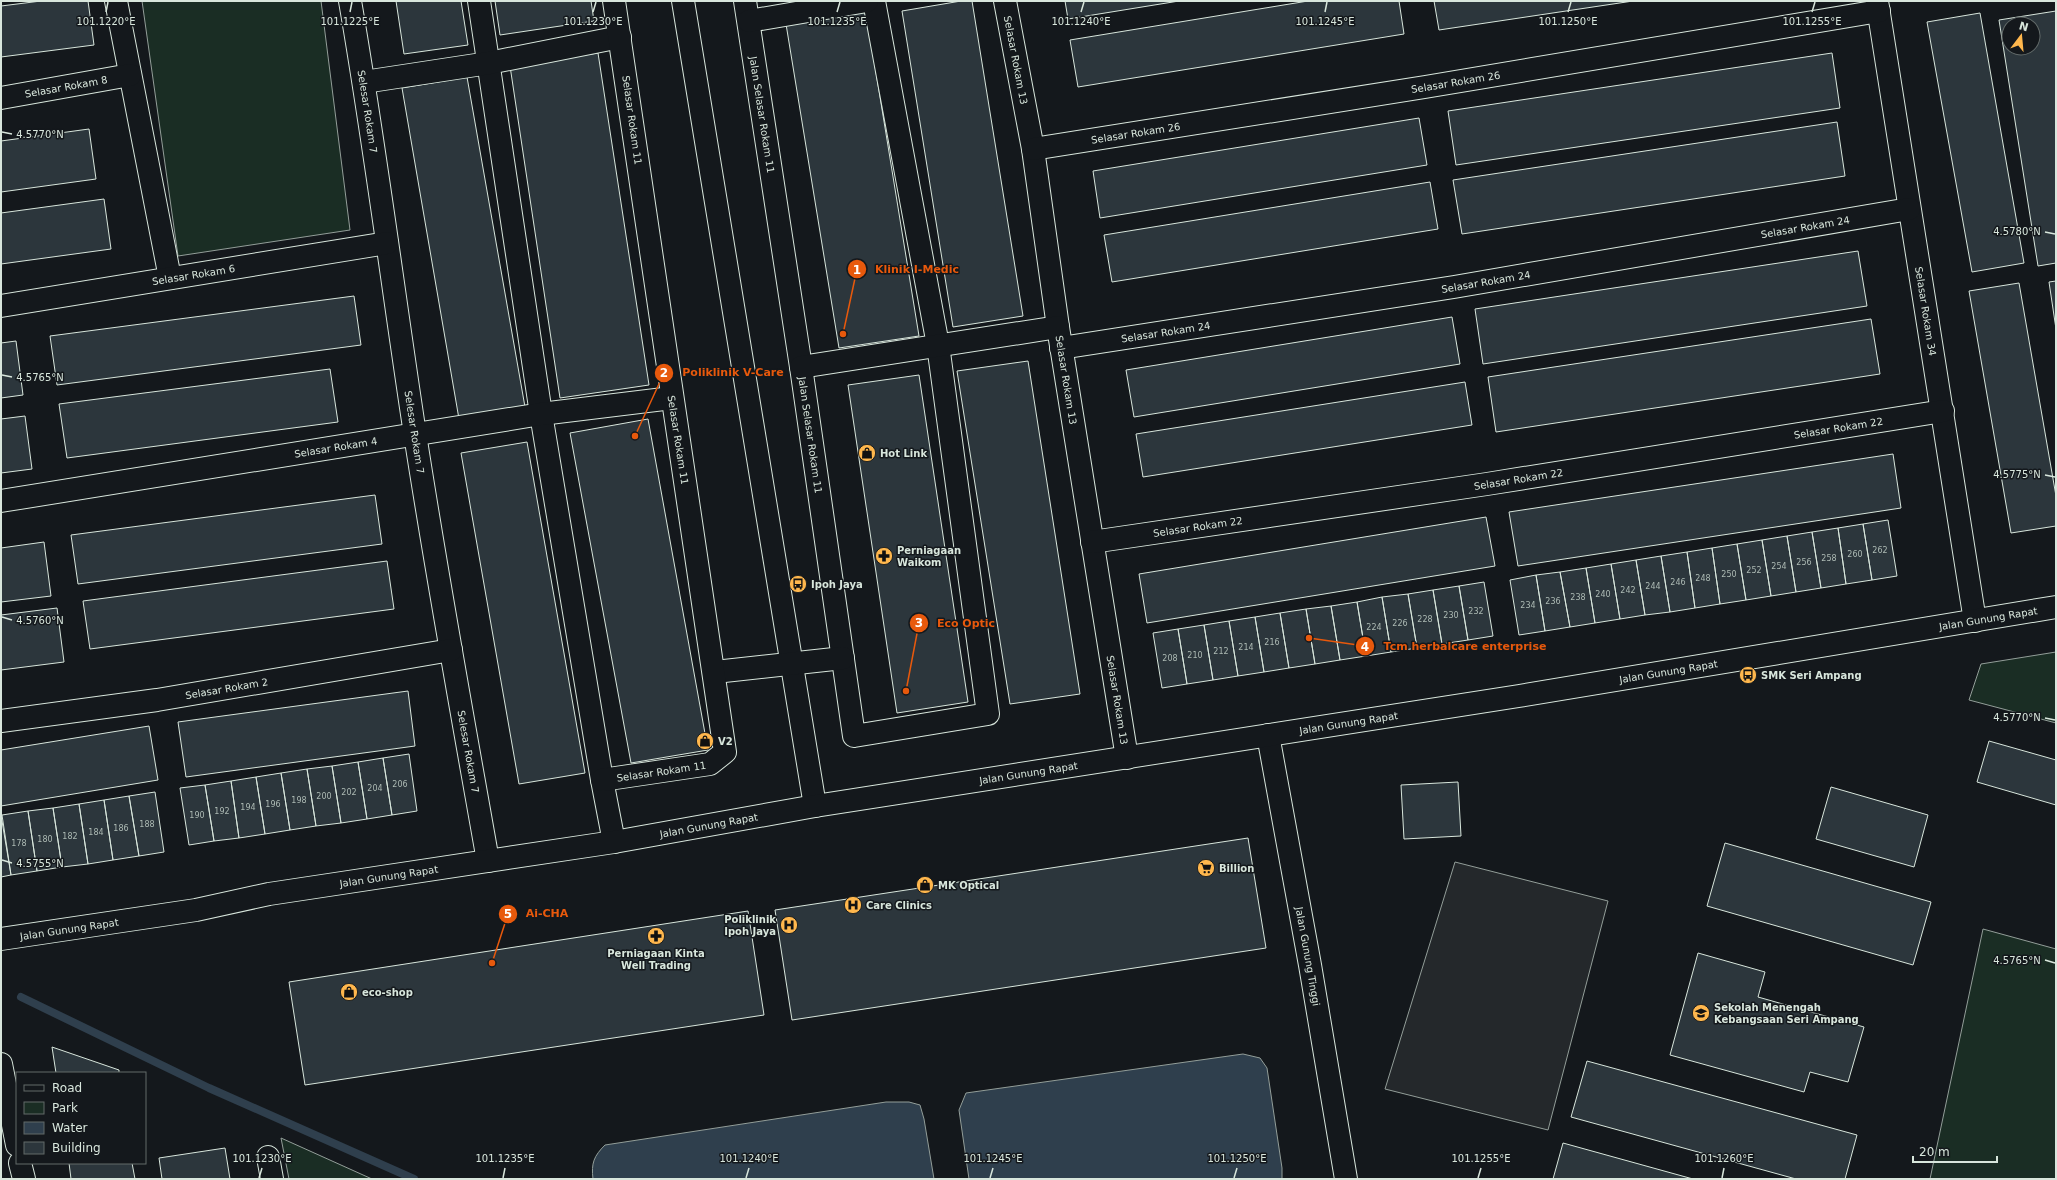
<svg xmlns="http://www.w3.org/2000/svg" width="2057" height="1180" viewBox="0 0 2057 1180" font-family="'DejaVu Sans',sans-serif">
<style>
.green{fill:#1a2d24;stroke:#939e99}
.parking{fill:#24282b;stroke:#939e99}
.water{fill:#2f3f4d;stroke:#939e99}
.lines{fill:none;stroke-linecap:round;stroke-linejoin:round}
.stream{stroke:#2f3f4d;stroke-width:8}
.building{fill:#2c363c;stroke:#d8e6dc;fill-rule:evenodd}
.street-casing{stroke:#d8e6dc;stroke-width:24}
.secondary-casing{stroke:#d8e6dc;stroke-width:24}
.street{stroke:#14181c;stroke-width:22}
.secondary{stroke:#14181c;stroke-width:22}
.ticks{fill:none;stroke:#d8e6dc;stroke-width:1.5}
.labels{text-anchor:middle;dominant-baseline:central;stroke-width:3;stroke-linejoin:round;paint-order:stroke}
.number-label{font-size:8px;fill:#adbab4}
.street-label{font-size:10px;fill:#d8e6dc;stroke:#14181c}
.poi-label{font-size:10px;font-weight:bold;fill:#d8e6dc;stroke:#14181c;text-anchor:start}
.ticks-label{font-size:10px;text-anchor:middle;fill:#d8e6dc;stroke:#14181c;stroke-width:3;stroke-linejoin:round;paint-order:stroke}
.leader{fill:none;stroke:#e8590c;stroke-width:1.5}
.callout-dot{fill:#e8590c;stroke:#14181c;stroke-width:1.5}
.mark-label{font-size:12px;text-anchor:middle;font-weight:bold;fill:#fff}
.callout-label{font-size:11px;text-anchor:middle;font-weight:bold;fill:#e8590c;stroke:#14181c;stroke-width:3;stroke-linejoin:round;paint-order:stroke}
</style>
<rect width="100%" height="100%" fill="#14181c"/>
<path class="green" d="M 142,1 L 321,1 L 350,230 L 178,256 Z
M 2056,652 L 2056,723 L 1969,700 L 1981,664 Z
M 1983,929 L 2056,949 L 2056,1179 L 1930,1179 Z
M 281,1138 L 372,1179 L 289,1179 Z"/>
<path class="parking" d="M 1455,862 L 1608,901 L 1548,1130 L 1385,1089 Z"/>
<path class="water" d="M 1243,1054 L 1260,1058 L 1267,1068 L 1282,1168 L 1282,1179 L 969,1179 L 959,1110 L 966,1093 Z
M 886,1102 L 909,1102 L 920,1105 L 924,1119 L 934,1179 L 593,1179 C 591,1163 594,1156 605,1145 Z"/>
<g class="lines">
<path class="stream" d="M 21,997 L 209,1088 L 414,1179"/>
</g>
<path class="building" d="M 41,1 L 88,1 L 94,45 L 1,57 L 1,6 Z
M 396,1 L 461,1 L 468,45 L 404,54 Z
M 495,1 L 591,1 L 594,21 L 500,35 Z
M 961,1 L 972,1 L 1023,316 L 953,327 L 902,11 Z
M 1065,1 L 1179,1 L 1068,19 Z
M 1308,1 L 1399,1 L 1404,34 L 1078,87 L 1070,40 Z
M 1434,1 L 1633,1 L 1439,30 Z
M 866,11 L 919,336 L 839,348 L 786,24 Z
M 2056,11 L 2056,263 L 2038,266 L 1999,20 ZM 2009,24 L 2033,24 L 2033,48 L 2009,48 Z
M 1980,13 L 2024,263 L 1972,272 L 1927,22 Z
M 598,53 L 649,385 L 560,398 L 510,66 Z
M 1832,53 L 1840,108 L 1456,165 L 1448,111 Z
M 467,77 L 525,407 L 459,419 L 402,88 Z
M 1419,118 L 1427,165 L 1100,218 L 1093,171 Z
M 1837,122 L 1845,176 L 1462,234 L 1453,180 Z
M 89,129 L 96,179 L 1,192 L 1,141 Z
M 1430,182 L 1438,229 L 1112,282 L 1104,235 Z
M 104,199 L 111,249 L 1,264 L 1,213 Z
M 1858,251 L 1867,306 L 1483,364 L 1475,309 Z
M 2056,281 L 2056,329 L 2049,282 Z
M 2019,283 L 2056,496 L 2056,526 L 2011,533 L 1969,291 Z
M 354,296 L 361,345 L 57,385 L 50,336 Z
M 1452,317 L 1460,364 L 1134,417 L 1126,370 Z
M 1871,319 L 1880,374 L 1496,432 L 1488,377 Z
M 16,341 L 23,395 L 1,398 L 1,343 Z
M 1028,361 L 1080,694 L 1010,704 L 957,371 Z
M 330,369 L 338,422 L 67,458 L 59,404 Z
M 919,375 L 968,702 L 897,713 L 848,385 Z
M 1465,382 L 1472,425 L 1143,477 L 1136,434 Z
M 25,416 L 32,469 L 1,473 L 1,419 Z
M 648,419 L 708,750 L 631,763 L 570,433 Z
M 527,442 L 585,773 L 519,784 L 461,453 Z
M 1893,454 L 1901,508 L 1518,566 L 1509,512 Z
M 375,495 L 382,544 L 78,584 L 71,535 Z
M 1486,517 L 1495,566 L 1147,623 L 1139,574 Z
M 1888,520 L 1897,576 L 1872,580 L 1863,524 Z
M 1863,524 L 1872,580 L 1846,584 L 1838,528 Z
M 1838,528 L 1846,584 L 1821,588 L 1812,532 Z
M 1812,532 L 1821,588 L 1796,592 L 1787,536 Z
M 1787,536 L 1796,592 L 1771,596 L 1762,540 Z
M 1762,540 L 1771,596 L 1746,600 L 1737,544 Z
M 44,542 L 51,596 L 1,602 L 1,548 Z
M 1737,544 L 1746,600 L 1720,604 L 1712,548 Z
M 1712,548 L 1720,604 L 1695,608 L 1687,552 Z
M 1687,552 L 1695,608 L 1670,612 L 1661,556 Z
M 1661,556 L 1670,612 L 1645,615 L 1636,560 Z
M 1636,560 L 1645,615 L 1620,619 L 1611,564 Z
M 387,561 L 394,609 L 90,649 L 83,601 Z
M 1611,564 L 1620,619 L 1595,623 L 1586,568 Z
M 1586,568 L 1595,623 L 1570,627 L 1560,572 Z
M 1560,572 L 1570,627 L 1545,631 L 1536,575 Z
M 1536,575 L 1545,631 L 1519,635 L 1510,580 Z
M 1484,582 L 1493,636 L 1468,640 L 1459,586 Z
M 1459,586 L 1468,640 L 1442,644 L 1433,590 Z
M 1433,590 L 1442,644 L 1417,648 L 1408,594 Z
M 1408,594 L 1417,648 L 1391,652 L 1382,597 Z
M 1382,597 L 1391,652 L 1366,656 L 1357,602 Z
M 1357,602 L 1366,656 L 1340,660 L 1331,606 Z
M 1331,606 L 1340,660 L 1315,664 L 1306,609 Z
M 57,608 L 64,662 L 1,670 L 1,615 Z
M 1306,609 L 1315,664 L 1289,668 L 1280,613 Z
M 1280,613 L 1289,668 L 1264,672 L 1255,617 Z
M 1255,617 L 1264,672 L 1238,676 L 1229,621 Z
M 1229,621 L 1238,676 L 1213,680 L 1204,625 Z
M 1204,625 L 1213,680 L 1187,684 L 1178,629 Z
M 1178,629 L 1187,684 L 1162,688 L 1153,633 Z
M 408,691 L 415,746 L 186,777 L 178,722 Z
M 149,726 L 158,780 L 1,806 L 1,750 Z
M 1989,741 L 2056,760 L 2056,805 L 1977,782 Z
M 409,754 L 417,811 L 392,815 L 383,758 Z
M 383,758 L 392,815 L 367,819 L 358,762 Z
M 358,762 L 367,819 L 341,823 L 332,766 Z
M 332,766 L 341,823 L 316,826 L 307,769 Z
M 307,769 L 316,826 L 290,830 L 281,773 Z
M 281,773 L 290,830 L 265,834 L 256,777 Z
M 256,777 L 265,834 L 239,838 L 231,781 Z
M 231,781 L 239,838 L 214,841 L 205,785 Z
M 1458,782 L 1461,836 L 1404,839 L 1401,785 Z
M 205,785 L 214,841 L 189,845 L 180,788 Z
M 1831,787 L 1928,815 L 1914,867 L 1816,839 Z
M 155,792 L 164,852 L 139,856 L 129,796 Z
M 129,796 L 139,856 L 113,860 L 104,800 Z
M 104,800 L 113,860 L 88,864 L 79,804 Z
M 79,804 L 88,864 L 62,867 L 53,808 Z
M 53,808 L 62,867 L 37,871 L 28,811 Z
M 28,811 L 37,871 L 11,875 L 2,815 Z
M 1,815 L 11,875 L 1,877 Z
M 1248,838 L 1266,948 L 792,1020 L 775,910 Z
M 1725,843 L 1931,902 L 1913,965 L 1707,906 Z
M 748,911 L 764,1015 L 305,1085 L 289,982 Z
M 1698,953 L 1765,972 L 1758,997 L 1864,1027 L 1848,1082 L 1810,1072 L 1804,1092 L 1670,1055 Z
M 52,1047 L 119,1070 L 119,1073 L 56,1073 Z
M 1587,1061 L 1857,1135 L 1845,1179 L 1796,1179 L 1571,1117 Z
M 1563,1143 L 1693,1179 L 1553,1179 Z
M 225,1148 L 230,1179 L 162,1179 L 159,1158 Z
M 69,1163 L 132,1163 L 135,1179 L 71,1179 Z"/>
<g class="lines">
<defs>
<g id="street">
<path d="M 116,1 L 170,278"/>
<path id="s1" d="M 350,1 C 375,145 393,290 415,434 C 437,577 463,719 488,861"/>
<path d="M 479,1 L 541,414 L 602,780 L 614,842"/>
<path d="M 683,1 L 815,806"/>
<path id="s2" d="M 745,1 L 801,367 L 854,736 L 988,714 L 938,345 L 874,1"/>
<path id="s3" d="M 1005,1 L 1033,149 L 1058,327 L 1127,758"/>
<path id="s4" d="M 1877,1 L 1975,621"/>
<path d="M 749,21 L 867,1"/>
<path d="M 364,82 L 489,63 L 620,37"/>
<path id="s5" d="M 1,98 L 130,75"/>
<path id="s6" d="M 1033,149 L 1425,87 L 1879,11"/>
<path id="s7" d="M 1,306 L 387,243"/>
<path id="s8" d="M 1061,348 L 1454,287 L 1909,209"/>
<path d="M 801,367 L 1058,327"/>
<path id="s9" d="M 1,501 L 541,414 L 672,398"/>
<path id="s10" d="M 1092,542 L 1487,484 L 1943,411"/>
<path d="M 715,672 L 843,658"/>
<path id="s11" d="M 1,721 L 157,700 L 451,650"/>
<path id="s12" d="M 1268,735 L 1310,965 L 1346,1179"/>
<path id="s13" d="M 602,780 L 710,764 L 725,752 L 614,1"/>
<path d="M 1,1064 L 17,1145"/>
<path d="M 268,1157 L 272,1179"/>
<path d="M 20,1163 L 24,1179"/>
</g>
<g id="secondary">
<path id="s14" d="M 1,939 L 196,910 L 269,894 L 614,842 L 815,806 L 1519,696 L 2056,607"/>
</g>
</defs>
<use href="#street" class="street-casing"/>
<use href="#secondary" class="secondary-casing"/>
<use href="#street" class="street"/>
<use href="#secondary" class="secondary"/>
</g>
<path class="ticks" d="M 106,12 L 108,2M 350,12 L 352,2M 593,12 L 596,2M 837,12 L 840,2M 1081,12 L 1084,2M 1325,12 L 1327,2M 1568,12 L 1571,2M 1812,12 L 1815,2M 2,132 L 12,134M 2045,232 L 2055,234M 2,375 L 12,377M 2045,475 L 2055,477M 2,617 L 12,620M 2045,718 L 2055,720M 2,860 L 12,863M 2045,960 L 2055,963M 259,1178 L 262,1168M 503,1178 L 505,1168M 746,1178 L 749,1168M 990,1178 L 993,1168M 1234,1178 L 1237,1168M 1478,1178 L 1481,1168M 1722,1178 L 1724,1168"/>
<defs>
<symbol id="shop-disc" viewBox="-11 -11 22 22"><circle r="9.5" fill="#ffb74d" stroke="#14181c"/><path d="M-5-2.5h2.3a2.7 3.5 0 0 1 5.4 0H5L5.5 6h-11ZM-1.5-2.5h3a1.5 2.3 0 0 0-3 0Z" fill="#111"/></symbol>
<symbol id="pharmacy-disc" viewBox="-11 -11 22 22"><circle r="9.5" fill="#ffb74d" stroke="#14181c"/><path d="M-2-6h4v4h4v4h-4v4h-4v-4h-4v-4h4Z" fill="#111"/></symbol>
<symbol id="bus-disc" viewBox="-11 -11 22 22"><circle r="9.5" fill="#ffb74d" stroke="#14181c"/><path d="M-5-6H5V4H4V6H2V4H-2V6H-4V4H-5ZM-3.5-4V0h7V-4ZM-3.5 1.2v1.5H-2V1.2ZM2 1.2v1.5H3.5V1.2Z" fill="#111"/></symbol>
<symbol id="supermarket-disc" viewBox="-11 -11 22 22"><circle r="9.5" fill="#ffb74d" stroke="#14181c"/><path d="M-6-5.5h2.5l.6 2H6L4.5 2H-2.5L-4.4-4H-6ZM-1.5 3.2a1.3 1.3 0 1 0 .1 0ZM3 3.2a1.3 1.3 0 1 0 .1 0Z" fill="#111"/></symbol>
<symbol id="hospital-disc" viewBox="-11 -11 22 22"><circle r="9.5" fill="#ffb74d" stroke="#14181c"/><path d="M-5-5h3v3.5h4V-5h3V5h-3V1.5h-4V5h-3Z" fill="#111"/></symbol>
<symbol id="school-disc" viewBox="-11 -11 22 22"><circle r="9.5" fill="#ffb74d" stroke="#14181c"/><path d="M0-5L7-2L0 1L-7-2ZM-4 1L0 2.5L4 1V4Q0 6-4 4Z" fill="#111"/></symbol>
</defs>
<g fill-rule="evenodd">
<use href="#shop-disc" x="857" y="443" width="20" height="20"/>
<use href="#pharmacy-disc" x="874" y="546" width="20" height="20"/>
<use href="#bus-disc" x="788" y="574" width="20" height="20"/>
<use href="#bus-disc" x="1738" y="665" width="20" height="20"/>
<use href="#shop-disc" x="695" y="731" width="20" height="20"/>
<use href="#supermarket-disc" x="1196" y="858" width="20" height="20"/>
<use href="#shop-disc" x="915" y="875" width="20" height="20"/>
<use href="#hospital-disc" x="843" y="895" width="20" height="20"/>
<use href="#hospital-disc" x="779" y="915" width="20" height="20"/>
<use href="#pharmacy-disc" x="646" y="926" width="20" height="20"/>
<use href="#shop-disc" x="339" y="982" width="20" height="20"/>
<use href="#school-disc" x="1691" y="1003" width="20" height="20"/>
</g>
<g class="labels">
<g class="number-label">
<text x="1880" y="550">262</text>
<text x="1855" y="554">260</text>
<text x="1829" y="558">258</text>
<text x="1804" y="562">256</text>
<text x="1779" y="566">254</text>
<text x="1754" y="570">252</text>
<text x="1729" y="574">250</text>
<text x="1703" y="578">248</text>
<text x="1678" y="582">246</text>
<text x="1653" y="586">244</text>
<text x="1628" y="590">242</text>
<text x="1603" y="594">240</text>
<text x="1578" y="597">238</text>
<text x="1553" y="601">236</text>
<text x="1528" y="605">234</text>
<text x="1476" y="611">232</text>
<text x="1451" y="615">230</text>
<text x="1425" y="619">228</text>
<text x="1400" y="623">226</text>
<text x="1374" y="627">224</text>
<text x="1272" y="642">216</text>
<text x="1246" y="647">214</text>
<text x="1221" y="651">212</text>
<text x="1195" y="655">210</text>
<text x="1170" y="658">208</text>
<text x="400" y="784">206</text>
<text x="375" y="788">204</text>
<text x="349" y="792">202</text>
<text x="324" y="796">200</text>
<text x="299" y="800">198</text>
<text x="273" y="804">196</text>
<text x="248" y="807">194</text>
<text x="222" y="811">192</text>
<text x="197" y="815">190</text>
<text x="147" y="824">188</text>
<text x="121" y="828">186</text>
<text x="96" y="832">184</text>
<text x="70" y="836">182</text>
<text x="45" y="839">180</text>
<text x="19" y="843">178</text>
</g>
<g class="street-label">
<text stroke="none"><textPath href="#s3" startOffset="60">Selasar Rokam 13</textPath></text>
<text stroke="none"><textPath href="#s6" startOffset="428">Selasar Rokam 26</textPath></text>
<text stroke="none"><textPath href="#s5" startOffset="66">Selasar Rokam 8</textPath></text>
<text stroke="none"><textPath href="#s1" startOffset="112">Selesar Rokam 7</textPath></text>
<text stroke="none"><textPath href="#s2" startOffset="115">Jalan Selasar Rokam 11</textPath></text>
<text transform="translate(632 120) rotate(82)">Selasar Rokam 11</text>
<text stroke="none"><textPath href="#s6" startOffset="104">Selasar Rokam 26</textPath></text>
<text stroke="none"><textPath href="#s8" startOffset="754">Selasar Rokam 24</textPath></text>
<text stroke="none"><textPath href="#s7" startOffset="195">Selasar Rokam 6</textPath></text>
<text stroke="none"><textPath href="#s8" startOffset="430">Selasar Rokam 24</textPath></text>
<text stroke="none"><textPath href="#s4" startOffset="314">Selasar Rokam 34</textPath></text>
<text stroke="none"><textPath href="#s8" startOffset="106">Selasar Rokam 24</textPath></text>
<text stroke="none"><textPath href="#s3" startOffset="384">Selasar Rokam 13</textPath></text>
<text stroke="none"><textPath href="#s10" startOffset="755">Selasar Rokam 22</textPath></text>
<text stroke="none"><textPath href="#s1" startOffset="436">Selesar Rokam 7</textPath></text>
<text stroke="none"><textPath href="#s2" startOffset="439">Jalan Selasar Rokam 11</textPath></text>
<text transform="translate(678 440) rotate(81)">Selasar Rokam 11</text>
<text stroke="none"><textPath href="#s9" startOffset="339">Selasar Rokam 4</textPath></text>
<text stroke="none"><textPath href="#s10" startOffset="431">Selasar Rokam 22</textPath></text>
<text stroke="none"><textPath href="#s10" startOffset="107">Selasar Rokam 22</textPath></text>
<text stroke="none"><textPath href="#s14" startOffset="2013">Jalan Gunung Rapat</textPath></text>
<text stroke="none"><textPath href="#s14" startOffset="1689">Jalan Gunung Rapat</textPath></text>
<text stroke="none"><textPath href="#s11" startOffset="228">Selasar Rokam 2</textPath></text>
<text stroke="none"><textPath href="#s3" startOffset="708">Selasar Rokam 13</textPath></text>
<text stroke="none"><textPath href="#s14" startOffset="1365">Jalan Gunung Rapat</textPath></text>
<text stroke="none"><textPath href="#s1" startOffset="760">Selesar Rokam 7</textPath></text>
<text stroke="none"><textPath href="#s13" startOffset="60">Selasar Rokam 11</textPath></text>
<text stroke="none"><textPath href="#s14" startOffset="1041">Jalan Gunung Rapat</textPath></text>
<text stroke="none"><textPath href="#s14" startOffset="717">Jalan Gunung Rapat</textPath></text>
<text stroke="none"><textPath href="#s14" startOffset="393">Jalan Gunung Rapat</textPath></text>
<text stroke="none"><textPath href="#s14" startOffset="69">Jalan Gunung Rapat</textPath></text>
<text stroke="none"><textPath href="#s12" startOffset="225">Jalan Gunung Tinggi</textPath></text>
</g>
<g class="poi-label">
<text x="880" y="453">Hot Link</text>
<text x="897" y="550">Perniagaan<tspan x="897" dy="12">Waikom</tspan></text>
<text x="811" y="584">Ipoh Jaya</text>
<text x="1761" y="675">SMK Seri Ampang</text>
<text x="718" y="741">V2</text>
<text x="1219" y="868">Billion</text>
<text x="938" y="885">MK Optical</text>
<text x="866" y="905">Care Clinics</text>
<text x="776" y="919" text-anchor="end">Poliklinik<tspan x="776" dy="12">Ipoh Jaya</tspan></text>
<text x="656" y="953" text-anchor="middle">Perniagaan Kinta<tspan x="656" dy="12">Well Trading</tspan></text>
<text x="362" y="992">eco-shop</text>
<text x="1714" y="1007">Sekolah Menengah<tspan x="1714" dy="12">Kebangsaan Seri Ampang</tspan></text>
</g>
</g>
<g class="ticks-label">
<text x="106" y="25">101.1220°E</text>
<text x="350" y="25">101.1225°E</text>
<text x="593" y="25">101.1230°E</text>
<text x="837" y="25">101.1235°E</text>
<text x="1081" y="25">101.1240°E</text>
<text x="1325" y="25">101.1245°E</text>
<text x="1568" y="25">101.1250°E</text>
<text x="1812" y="25">101.1255°E</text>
<text x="40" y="138">4.5770°N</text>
<text x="2017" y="235">4.5780°N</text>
<text x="40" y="381">4.5765°N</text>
<text x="2017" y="478">4.5775°N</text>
<text x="40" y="624">4.5760°N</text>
<text x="2017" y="721">4.5770°N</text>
<text x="40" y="867">4.5755°N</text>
<text x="2017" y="964">4.5765°N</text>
<text x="262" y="1162">101.1230°E</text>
<text x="505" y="1162">101.1235°E</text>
<text x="749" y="1162">101.1240°E</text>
<text x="993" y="1162">101.1245°E</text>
<text x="1237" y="1162">101.1250°E</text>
<text x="1481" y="1162">101.1255°E</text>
<text x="1724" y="1162">101.1260°E</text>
</g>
<path class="leader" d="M843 334L857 269M635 436L664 373M906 691L919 623M1309 638L1365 646M492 963L508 914"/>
<g class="callout-dot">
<circle cx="843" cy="334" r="4"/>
<circle cx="635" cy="436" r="4"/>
<circle cx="906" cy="691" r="4"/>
<circle cx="1309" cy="638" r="4"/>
<circle cx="492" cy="963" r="4"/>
<circle cx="857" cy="269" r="10"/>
<circle cx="664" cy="373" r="10"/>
<circle cx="919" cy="623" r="10"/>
<circle cx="1365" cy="646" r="10"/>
<circle cx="508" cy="914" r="10"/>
</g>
<g class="mark-label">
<text x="857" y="274">1</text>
<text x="664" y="377">2</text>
<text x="919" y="627">3</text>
<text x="1365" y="651">4</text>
<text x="508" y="918">5</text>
</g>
<g class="callout-label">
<text x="917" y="273">Klinik I-Medic</text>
<text x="733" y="376">Poliklinik V-Care</text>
<text x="966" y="627">Eco Optic</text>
<text x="1465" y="650">Tcm herbalcare enterprise</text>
<text x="547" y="917">Ai-CHA</text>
</g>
<rect width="2057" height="1180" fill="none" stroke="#d8e6dc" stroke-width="4"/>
<rect x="16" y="1072" width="130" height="92" fill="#14181c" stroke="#626a69"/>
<rect x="24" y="1085" width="20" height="6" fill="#14181c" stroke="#626a69"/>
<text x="52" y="1092" font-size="12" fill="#d8e6dc">Road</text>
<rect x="24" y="1102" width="20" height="12" fill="#1a2d24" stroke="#626a69"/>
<text x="52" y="1112" font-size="12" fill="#d8e6dc">Park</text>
<rect x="24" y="1122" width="20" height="12" fill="#2f3f4d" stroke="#626a69"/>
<text x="52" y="1132" font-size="12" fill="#d8e6dc">Water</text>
<rect x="24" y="1142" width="20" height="12" fill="#2c363c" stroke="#626a69"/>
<text x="52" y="1152" font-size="12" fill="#d8e6dc">Building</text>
<g transform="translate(2021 36) rotate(16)"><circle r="19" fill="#14181c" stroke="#626a69"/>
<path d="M0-3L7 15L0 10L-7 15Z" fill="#ffb74d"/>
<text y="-6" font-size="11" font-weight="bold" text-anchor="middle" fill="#d8e6dc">N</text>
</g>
<path d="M1913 1156v6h84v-6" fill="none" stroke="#d8e6dc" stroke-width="2"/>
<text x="1919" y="1156" font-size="12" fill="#d8e6dc" stroke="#14181c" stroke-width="3" paint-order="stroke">20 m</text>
</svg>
